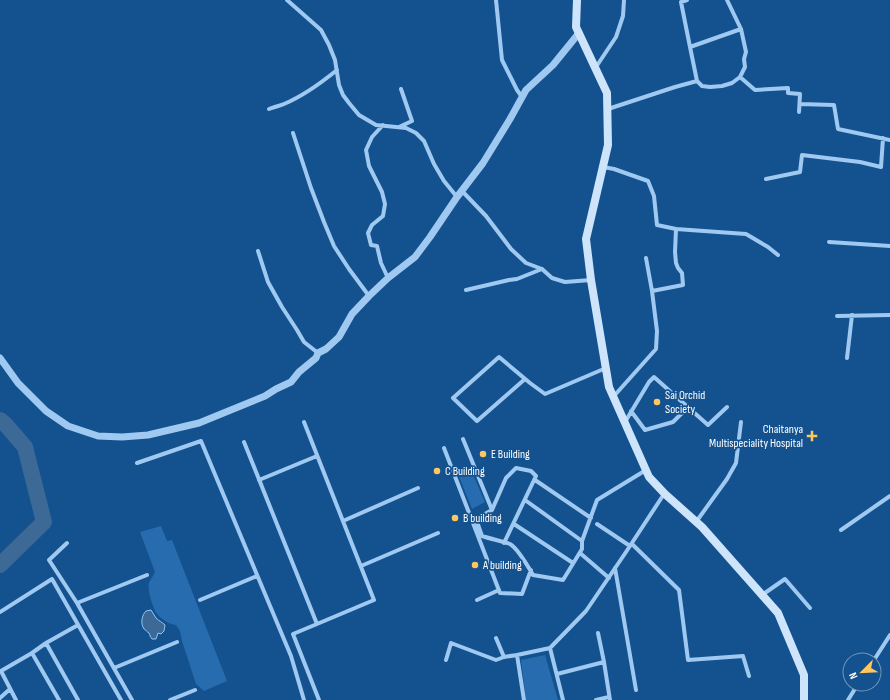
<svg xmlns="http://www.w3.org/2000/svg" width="890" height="700" viewBox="0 0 890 700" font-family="'Sofia Sans Condensed',sans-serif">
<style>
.green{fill:#266cae}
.water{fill:#3c6996;stroke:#91c5f4}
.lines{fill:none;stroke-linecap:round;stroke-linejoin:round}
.river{stroke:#3c6996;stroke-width:16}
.minor{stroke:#a0c9f1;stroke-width:4}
.tertiary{stroke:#a0c9f1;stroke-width:7}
.secondary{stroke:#cee4fb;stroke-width:8}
.poi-dot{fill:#ffc75f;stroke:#14528f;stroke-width:1.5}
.labels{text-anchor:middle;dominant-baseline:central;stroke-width:3.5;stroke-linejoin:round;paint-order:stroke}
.poi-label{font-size:12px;fill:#fff;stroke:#14528f;text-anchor:start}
</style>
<rect width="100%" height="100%" fill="#14528f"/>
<path class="green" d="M 471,470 L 485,502 L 472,509 L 458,474 Z
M 161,526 L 167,541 L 172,540 L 227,681 L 204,691 L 196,684 L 182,641 L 180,631 L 176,625 C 169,624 162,620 157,614 C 153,609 147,589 149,583 C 150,580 154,575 155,572 L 140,532 Z
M 545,655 L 558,700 L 526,700 L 521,660 Z"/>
<path class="water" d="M 151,610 C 153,613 154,615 156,618 C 159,621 162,622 165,625 L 164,631 L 161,634 L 158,633 L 156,639 L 152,639 C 150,637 150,635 149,633 C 148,633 145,629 144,629 C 140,623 142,615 146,611 Z"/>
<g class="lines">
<path class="river" d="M 0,420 L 6,425 L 25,447 L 44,522 L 0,565"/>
<path class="minor" d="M 287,0 L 321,30 L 329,45 L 335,60 L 339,85 L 343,95 L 349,103 L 359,115 L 376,125 L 406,128 L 416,133 L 424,141 L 434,164 L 444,181 L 457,197
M 496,0 L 502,60 L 517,90 L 522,97
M 687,0 L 681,2 L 690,47
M 596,67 L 616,37 L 623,16 L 624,0
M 740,77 L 755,90 L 788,88 L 788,93 L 800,94 L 799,112
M 697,81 L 702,86 L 710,87 L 722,86 L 732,83 L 740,77 L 745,67 L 744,59 L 746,52 L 741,29
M 800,104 L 834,105 L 838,129 L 890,140
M 269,109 C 274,107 279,106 284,104 C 303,96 321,83 337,70
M 608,109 L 675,87 L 697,81 L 690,47 L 741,29 L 727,0
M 383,125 L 372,137 L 366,150 L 369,166 L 382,192 L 385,204 L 383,216 L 372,225 L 368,233 L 371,245 L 377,246 L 381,263 L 388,278
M 399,127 L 412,121 L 401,89
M 293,133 L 311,188 L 324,222 L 334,246 L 349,269 L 369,296
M 603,167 L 614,169 L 648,181 L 654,196 L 657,225 L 676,229
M 766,179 L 800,172 L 802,155 L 860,162 L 881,167 L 883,138
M 462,191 L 486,216 L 511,249 L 526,263 L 542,269 L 552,278 L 565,282 L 591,280
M 829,242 L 890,246
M 258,251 L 268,282 L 282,307 L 297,330 L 304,342 L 318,353
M 466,290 L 509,280 L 517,279 L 542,269
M 652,291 L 683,285 L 682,273 L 678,268 L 676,263 L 675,252 L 676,229 L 746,234 L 768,247 L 778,255
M 837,316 L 890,315
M 847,358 L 852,315
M 525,379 L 477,421 L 453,398 L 499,357 L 530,383 L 545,394 L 606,368
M 614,396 L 656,349 L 657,331 L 652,291 L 646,258
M 631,411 L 645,430 L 673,422 L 688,407
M 304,422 L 374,600 L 317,624
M 625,422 L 649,382 L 654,377 L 708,425 L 727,407
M 463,439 L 492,510
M 244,442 L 317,624 L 293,634 L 319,700
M 444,448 L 500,593 L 522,594 L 531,570
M 137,463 L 201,441 L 291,656 L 304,700
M 259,480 L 317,456
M 535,480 L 591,518
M 525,500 L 582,541
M 343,521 L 418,488
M 696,522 L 727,479 L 736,463 L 741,422
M 514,524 L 573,563
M 597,524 L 630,546
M 841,530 L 890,496
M 67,543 L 49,560 L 77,603 L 132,700
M 504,543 L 536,476 L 531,471 L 516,468 L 506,478 L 492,510 L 476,519 L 482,536 C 491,539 502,541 510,544 C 517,548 529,568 533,575 L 563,580 L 582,549 L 582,541 L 597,500 L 646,470
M 632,544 L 679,590 L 688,660 L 743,656 L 749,676
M 580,553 L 609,578
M 361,566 L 438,533
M 615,568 L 636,690
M 762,595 L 785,579 L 810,608
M 200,600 L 257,576
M 477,600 L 499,590
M 77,603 L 147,575
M 0,612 L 52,579 L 121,700
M 496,638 L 504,657
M 46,643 L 78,625
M 550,648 L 563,700
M 32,653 L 46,643 L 78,700
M 446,660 L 451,643 L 496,660 L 504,657 L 517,655
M 874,660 L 890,635
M 604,662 L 610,700
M 114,668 L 177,642
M 557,674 L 604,662 L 598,633
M 0,698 L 10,689
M 16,700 L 1,671 L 32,653 L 59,700
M 170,700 L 195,690
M 524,700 L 517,655 L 550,648 L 586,611 L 626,552 L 664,494
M 596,700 L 609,697
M 848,700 L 858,684"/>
<path class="tertiary" d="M 0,358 L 18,383 L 46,411 L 68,426 L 98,436 L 122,437 L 148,435 L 199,423 L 265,396 L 276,389 L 291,382 L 299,372 L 316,358 L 318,353 L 326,349 L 339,337 L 352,314 L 369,296 L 388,278 L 415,257 L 430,237 L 457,197 L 483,163 L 510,119 L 526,90 L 553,65 L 579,33"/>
<path class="secondary" d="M 577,0 L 576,27 L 607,93 L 608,145 L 586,239 L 591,280 L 609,387 L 649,477 L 665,494 L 702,527 L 778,613 L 804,675 L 804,700"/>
</g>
<g class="poi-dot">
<circle cx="657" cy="402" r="4"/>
<path d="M810 430h4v4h4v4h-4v4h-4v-4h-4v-4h4z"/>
<circle cx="483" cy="454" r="4"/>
<circle cx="437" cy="471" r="4"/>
<circle cx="455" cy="518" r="4"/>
<circle cx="475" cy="565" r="4"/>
</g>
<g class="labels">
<g class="poi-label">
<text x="665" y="395">Sai Orchid<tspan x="665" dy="14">Society</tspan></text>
<text x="803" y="429" text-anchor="end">Chaitanya<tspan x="803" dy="14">Multispeciality Hospital</tspan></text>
<text x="491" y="454">E Building</text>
<text x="445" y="471">C Building</text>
<text x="463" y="518">B building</text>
<text x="483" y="565">A building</text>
</g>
</g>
<g transform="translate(862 672) rotate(246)"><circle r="19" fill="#14528f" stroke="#7297bc"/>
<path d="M0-3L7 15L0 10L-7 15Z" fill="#ffc75f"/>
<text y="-6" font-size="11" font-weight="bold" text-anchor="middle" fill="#ffffff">N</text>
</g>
</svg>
